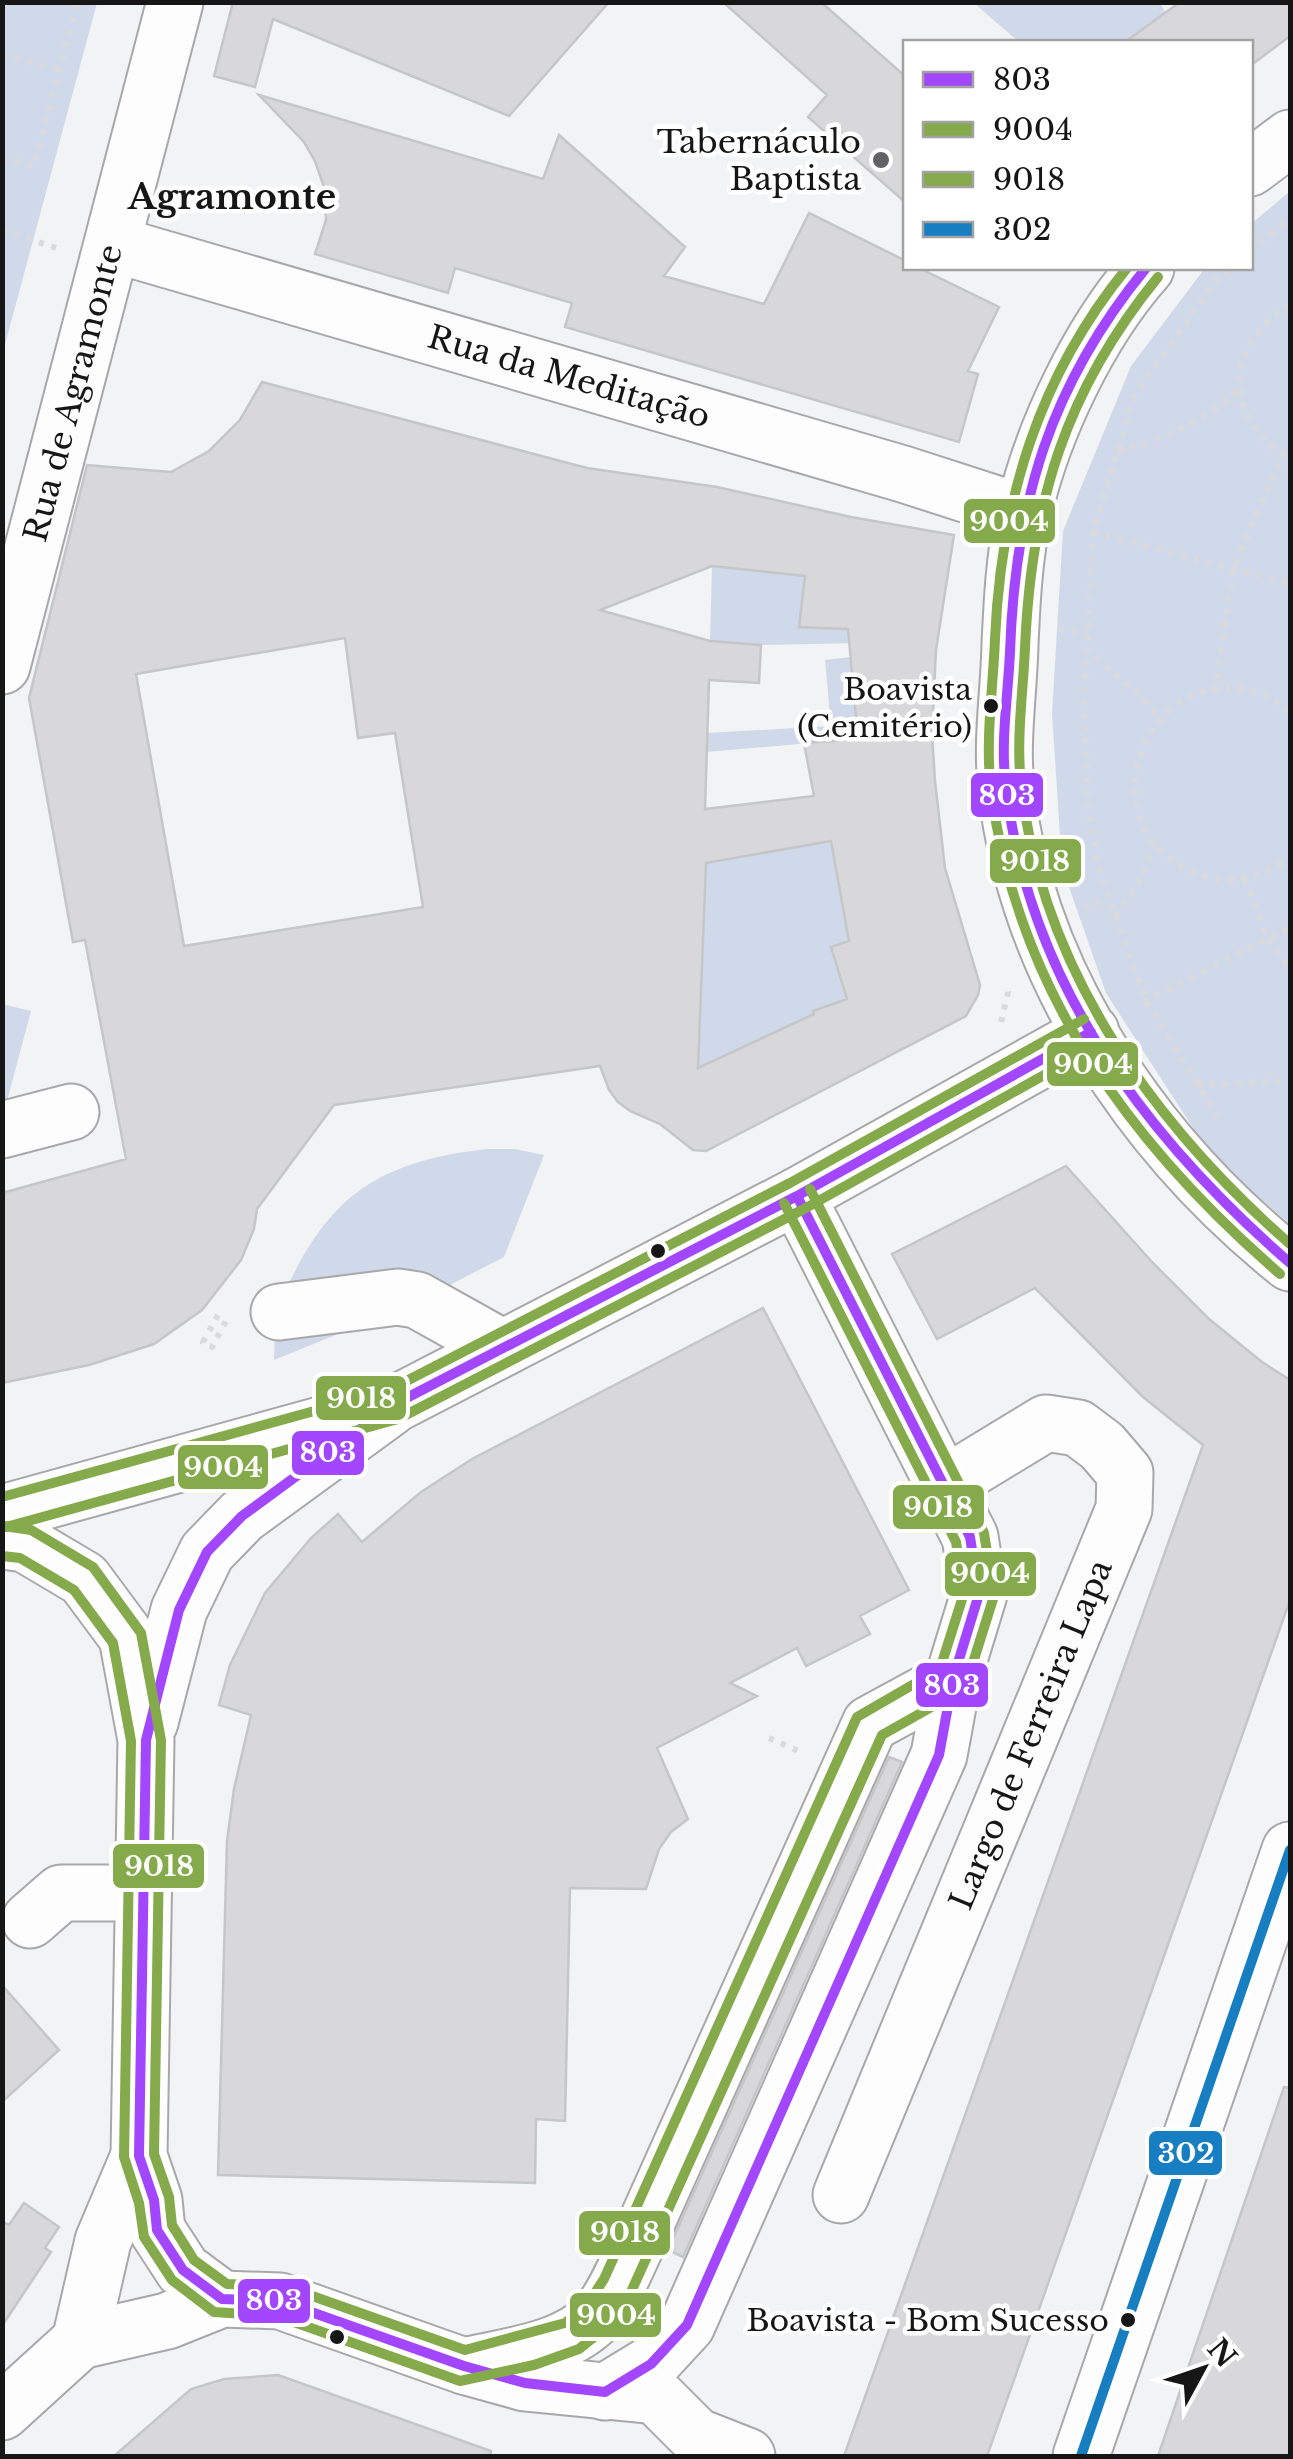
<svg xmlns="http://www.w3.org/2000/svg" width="1293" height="2459" viewBox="0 0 1293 2459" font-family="'Libre Baskerville',serif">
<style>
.green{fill:#d0d9ea}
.building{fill:#d8d8da;stroke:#c5c6c7;stroke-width:2.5;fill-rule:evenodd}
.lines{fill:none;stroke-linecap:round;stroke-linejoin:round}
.minor-casing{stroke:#a8a8aa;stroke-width:59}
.major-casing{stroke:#a8a8aa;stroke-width:59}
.path{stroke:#dadadc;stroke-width:6;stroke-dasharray:5 8;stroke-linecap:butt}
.minor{stroke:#fdfdfe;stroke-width:55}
.major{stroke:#fdfdfe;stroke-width:55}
.bus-1-casing{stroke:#fff;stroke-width:18}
.bus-2-casing{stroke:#fff;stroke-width:18}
.bus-3-casing{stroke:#fff;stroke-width:18}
.bus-4-casing{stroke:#fff;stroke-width:18}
.bus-1{stroke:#a347ff;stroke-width:10}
.bus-2{stroke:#84aa4c;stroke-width:10}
.bus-3{stroke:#84aa4c;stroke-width:10}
.bus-4{stroke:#187ec2;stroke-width:10}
.poi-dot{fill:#636365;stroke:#fff;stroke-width:4}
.bus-dot{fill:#161617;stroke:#fff;stroke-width:4}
.labels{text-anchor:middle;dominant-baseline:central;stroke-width:9;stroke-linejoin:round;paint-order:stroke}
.bus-label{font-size:30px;fill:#161617;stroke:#fff;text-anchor:end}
.poi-label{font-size:32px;fill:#161617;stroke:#fff;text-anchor:end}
.street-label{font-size:32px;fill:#161617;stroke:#fff}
.neighbourhood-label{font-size:35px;font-weight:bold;fill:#161617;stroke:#fff}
.line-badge{stroke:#fff;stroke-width:4}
.badge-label{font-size:28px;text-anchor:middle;font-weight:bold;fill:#fff}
</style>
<rect width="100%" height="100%" fill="#f2f3f5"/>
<path class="green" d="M 3,2 L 97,3 L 3,352 L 2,3 Z
M 974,3 L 1160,3 L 1166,13 L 1133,38 L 1137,42 L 1019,42 Z
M 1290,191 L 1290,1224 L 1249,1189 L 1199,1137 L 1156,1071 L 1106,993 L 1062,867 L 1052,713 L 1063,531 L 1131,366 L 1205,268 L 1250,268 L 1251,224 Z
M 712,566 L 805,576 L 800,627 L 861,630 L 861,643 L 761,645 L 710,641 Z
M 850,657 L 858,739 L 706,752 L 707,733 L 831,726 L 825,660 Z
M 831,841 L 872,935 L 831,947 L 847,999 L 813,1011 L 828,1041 L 796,1056 L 817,1094 L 800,1102 L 765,1037 L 697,1068 L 703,864 Z
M 2,1004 L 31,1011 L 6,1105 L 2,1104 Z
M 486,1149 L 515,1149 L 544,1155 L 504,1257 L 446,1287 L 283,1296 C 328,1196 377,1162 486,1149 Z
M 390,1313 L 274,1360 L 275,1328 Z"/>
<path class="building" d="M 233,2 L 609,2 L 509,116 L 273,19 L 255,87 L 214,76 Z
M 723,2 L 821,2 L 906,77 L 906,203 L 808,117 L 827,95 Z
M 1180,2 L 1290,2 L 1290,36 L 1250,66 L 1250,42 L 1125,42 Z
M 259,95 L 543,179 L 559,135 L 685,247 L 664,276 L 764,304 L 809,213 L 906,261 L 906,268 L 919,268 L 999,307 L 968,371 L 978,374 L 959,442 L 565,327 L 572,303 L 455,268 L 448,293 L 315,254 L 326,220 L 325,190 L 315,161 L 304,142 Z
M 262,382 L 587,468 L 717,487 L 851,517 L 954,535 L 936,650 L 932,733 L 935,781 L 945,868 L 980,985 L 978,995 L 966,1016 L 706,1151 L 693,1150 L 660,1124 L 630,1111 L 618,1102 L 609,1090 L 600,1066 L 334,1105 L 257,1209 L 254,1229 L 241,1260 L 202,1310 L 154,1344 L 89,1365 L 2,1383 L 2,1193 L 126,1159 L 85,940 L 73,942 L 29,698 L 87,465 L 171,472 L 209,451 L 240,420 ZM 712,566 L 805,576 L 799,627 L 848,629 L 858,739 L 804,743 L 814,796 L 705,809 L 709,680 L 759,683 L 761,645 L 710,641 L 600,610 ZM 345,638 L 358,738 L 395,733 L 423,907 L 184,946 L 136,674 ZM 831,841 L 849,941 L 831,947 L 847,999 L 813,1011 L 814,1014 L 698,1068 L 706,863 Z
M 1066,1166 L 1152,1262 L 1209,1319 L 1262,1362 L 1290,1380 L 1290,1600 L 987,2456 L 844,2456 L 1203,1445 L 1143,1397 L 1035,1288 L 937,1339 L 892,1254 Z
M 763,1308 L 909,1590 L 860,1616 L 870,1634 L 806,1666 L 797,1648 L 730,1683 L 757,1696 L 657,1748 L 688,1819 L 671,1832 L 659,1849 L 646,1889 L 570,1888 L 565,2121 L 536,2119 L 535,2183 L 218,2175 L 227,1841 L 234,1789 L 251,1715 L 219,1705 L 230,1665 L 265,1593 L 311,1538 L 338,1514 L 362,1542 L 421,1492 L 472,1459 Z
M 889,1757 L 902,1762 L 683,2257 L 668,2250 Z
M 2,1985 L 59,2050 L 2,2102 Z
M 1284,2087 L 1290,2088 L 1290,2456 L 1158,2456 Z
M 24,2203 L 59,2227 L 45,2248 L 51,2252 L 2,2326 L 2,2221 L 9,2225 Z
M 278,2375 L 491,2451 L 490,2456 L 114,2456 L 191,2389 L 224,2379 Z"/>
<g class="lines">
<defs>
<g id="minor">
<path id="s1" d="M 113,244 L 903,474 L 1024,513"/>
<path id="s2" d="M 2,666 L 175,2"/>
<path d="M 2,1130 L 71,1112"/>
<path d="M 279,1312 L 398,1297 L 417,1300 L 503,1348"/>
<path d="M 2,1541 L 25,1544 L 84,1579 L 127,1637 L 146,1740 L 139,2156 L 154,2200 L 157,2230 L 183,2270 L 222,2299"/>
<path d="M 150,1722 L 179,1610 L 207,1552 L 242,1516 L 390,1408"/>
<path d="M 30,1920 L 61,1893 L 143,1893"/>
<path id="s3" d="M 841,2195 L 1124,1509 L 1125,1473 L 1102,1446 L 1078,1428 L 1046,1423 L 944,1485"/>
<path d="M 80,2341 L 167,2321 L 222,2299 L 280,2301 L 464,2366 L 525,2383 L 656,2396 L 696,2436 L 747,2456"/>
<path d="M 464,2366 C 507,2356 570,2350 600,2313 C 617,2291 628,2262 640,2237 L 870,1724 L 953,1679"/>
<path d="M 605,2392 L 651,2364 L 687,2325 L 939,1755 L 953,1679 L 979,1594 L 970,1537 L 797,1196"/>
<path d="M 2,2412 L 80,2341 L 103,2241 L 139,2156"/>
</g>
<path id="major" d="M 1250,168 L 1290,138
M 1146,268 C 1089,332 1041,433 1023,516 C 1014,559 1012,601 1010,644 C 1009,692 1001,739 1006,788 C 1027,976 1145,1147 1290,1263
M 2,1513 L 393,1405 L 797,1196 L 1091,1032
M 1081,2456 L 1290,1850"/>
</defs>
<use href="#minor" class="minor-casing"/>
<use href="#major" class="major-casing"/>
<path class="path" d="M 2,55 L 59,69
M 2,158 L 34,166 L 77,2
M 2,230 L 59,249
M 1250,251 L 1290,218
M 2,290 L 2,297
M 1290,305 C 1245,331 1222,381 1255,428 C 1263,440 1276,452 1290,457
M 1118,451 C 1164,440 1203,421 1239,390
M 1093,532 L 1290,584
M 1059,629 L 1087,634
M 1086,648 L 1141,696 L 1160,719
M 1215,691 L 1233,568 L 1283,454
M 1290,711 C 1282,706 1273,698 1264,695 C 1148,650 1077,828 1197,873 C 1230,886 1262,878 1290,857
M 1245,879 L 1268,939 L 1290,968
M 1084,908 L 1108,899
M 1116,916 L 1137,885 L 1155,845
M 1144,1002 L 1290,927
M 1001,1022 L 1008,992 L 1006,986
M 1197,1085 L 1290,1081
M 1218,1117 L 1146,1001 L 1100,873 L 1088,808 L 1084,704 L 1093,532 L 1134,396 L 1217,279 L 1231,268
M 218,1315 L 203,1342 L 212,1347 L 227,1319
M 769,1738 L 803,1753"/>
<use href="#minor" class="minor"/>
<use href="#major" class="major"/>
<defs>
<path id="bus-1" d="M 1146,268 C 1050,385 1015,502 1010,652 C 1008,697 1000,743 1006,788 C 1030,984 1145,1137 1290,1263
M 797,1196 L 970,1537 L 979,1594 L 953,1679 L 939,1755 L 687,2325 L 651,2364 L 605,2392 L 525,2383 L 464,2366 L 280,2301 L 222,2299 L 183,2270 L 157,2230 L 154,2200 L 139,2156 L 146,1740 L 179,1610 L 207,1552 L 242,1516 L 393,1405 Z
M 797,1196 L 1091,1032"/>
<path id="bus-2" d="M 1127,268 C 1038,377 1001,501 995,639 C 993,689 985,741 991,791 C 1018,992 1131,1145 1280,1274
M 6,1527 L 398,1419 L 804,1209 L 1098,1045
M 2,1556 L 20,1558 L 74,1590 L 113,1643 L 131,1741 L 124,2157 L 139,2203 L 144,2237 L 172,2280 L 214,2312 L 277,2316 L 460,2381 L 534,2365 L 579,2349 L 610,2324 L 631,2292 L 882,1735 L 965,1688 L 994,1596 L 984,1533 L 810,1189"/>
<path id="bus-3" d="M 1158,277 C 1065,391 1031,504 1025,648 C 1023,693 1016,739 1021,784 C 1041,969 1154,1125 1290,1244
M 2,1497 L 387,1391 L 790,1183 L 1084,1019
M 4,1526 L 31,1530 L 93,1567 L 141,1633 L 161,1740 L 154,2154 L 169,2197 L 172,2225 L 194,2260 L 227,2284 L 284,2286 L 465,2350 L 565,2323 L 587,2305 L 604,2279 L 857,1717 L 940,1669 L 964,1593 L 956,1542 L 784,1203"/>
<path id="bus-4" d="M 1081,2456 L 1290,1850"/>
</defs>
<use href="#bus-1" class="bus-1-casing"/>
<use href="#bus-2" class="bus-2-casing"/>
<use href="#bus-3" class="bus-3-casing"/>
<use href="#bus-4" class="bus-4-casing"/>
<use href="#bus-1" class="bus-1"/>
<use href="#bus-2" class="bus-2"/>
<use href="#bus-3" class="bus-3"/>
<use href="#bus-4" class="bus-4"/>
</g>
<circle class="poi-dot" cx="881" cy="160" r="10"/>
<g class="bus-dot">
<circle cx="991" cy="706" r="9"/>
<circle cx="658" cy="1251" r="9"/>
<circle cx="1128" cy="2320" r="9"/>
<circle cx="337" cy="2337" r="9"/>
</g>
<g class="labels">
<g class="bus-label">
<text x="972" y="689">Boavista<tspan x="972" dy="37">(Cemitério)</tspan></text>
<text x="1109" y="2320">Boavista - Bom Sucesso</text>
</g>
<g class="poi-label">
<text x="861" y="142">Tabernáculo<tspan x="861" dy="37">Baptista</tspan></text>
</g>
<g class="street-label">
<text stroke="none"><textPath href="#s1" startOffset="475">Rua da Meditação</textPath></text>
<text stroke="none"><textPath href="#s2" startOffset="282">Rua de Agramonte</textPath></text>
<text stroke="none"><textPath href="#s3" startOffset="498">Largo de Ferreira Lapa</textPath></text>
</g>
<g class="neighbourhood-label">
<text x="232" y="196">Agramonte</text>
</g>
</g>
<g class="line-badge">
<rect x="962" y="497" width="95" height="48" rx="10" fill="#84aa4c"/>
<rect x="969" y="771" width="76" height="48" rx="10" fill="#a347ff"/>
<rect x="988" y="837" width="95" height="48" rx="10" fill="#84aa4c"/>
<rect x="1045" y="1040" width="95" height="48" rx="10" fill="#84aa4c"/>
<rect x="314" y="1374" width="94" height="48" rx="10" fill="#84aa4c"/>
<rect x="290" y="1429" width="76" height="48" rx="10" fill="#a347ff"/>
<rect x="176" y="1443" width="94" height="48" rx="10" fill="#84aa4c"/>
<rect x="891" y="1483" width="95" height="48" rx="10" fill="#84aa4c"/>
<rect x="943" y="1550" width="95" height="48" rx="10" fill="#84aa4c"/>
<rect x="914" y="1661" width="76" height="48" rx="10" fill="#a347ff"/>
<rect x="111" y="1842" width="95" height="48" rx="10" fill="#84aa4c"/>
<rect x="1147" y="2129" width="77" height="48" rx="10" fill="#187ec2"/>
<rect x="577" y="2209" width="95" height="48" rx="10" fill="#84aa4c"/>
<rect x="236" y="2277" width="76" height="48" rx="10" fill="#a347ff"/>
<rect x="568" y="2291" width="95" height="48" rx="10" fill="#84aa4c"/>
</g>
<g class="badge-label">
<text x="1009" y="531">9004</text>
<text x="1007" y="805">803</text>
<text x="1035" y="871">9018</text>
<text x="1093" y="1074">9004</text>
<text x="361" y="1408">9018</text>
<text x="328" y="1462">803</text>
<text x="223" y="1477">9004</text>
<text x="938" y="1517">9018</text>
<text x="990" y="1583">9004</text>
<text x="952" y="1695">803</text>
<text x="159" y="1876">9018</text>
<text x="1186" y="2163">302</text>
<text x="625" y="2242">9018</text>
<text x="274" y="2310">803</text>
<text x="616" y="2325">9004</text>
</g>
<rect width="1293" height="2459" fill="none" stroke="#161617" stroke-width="10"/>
<rect x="903" y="40" width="350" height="230" fill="#ffffff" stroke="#a2a2a2" stroke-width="2.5"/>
<rect x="923" y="72" width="50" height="15" fill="#a347ff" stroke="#a2a2a2" stroke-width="2.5"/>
<text x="993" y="90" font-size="30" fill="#161617">803</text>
<rect x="923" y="122" width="50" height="15" fill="#84aa4c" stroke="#a2a2a2" stroke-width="2.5"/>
<text x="993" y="140" font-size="30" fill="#161617">9004</text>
<rect x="923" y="172" width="50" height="15" fill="#84aa4c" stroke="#a2a2a2" stroke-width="2.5"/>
<text x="993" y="190" font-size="30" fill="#161617">9018</text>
<rect x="923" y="222" width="50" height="15" fill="#187ec2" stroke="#a2a2a2" stroke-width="2.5"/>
<text x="993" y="240" font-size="30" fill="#161617">302</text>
<g transform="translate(1203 2369) rotate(50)" stroke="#ffffff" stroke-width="8" paint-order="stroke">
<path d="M0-8L18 38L0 25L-18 38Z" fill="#161617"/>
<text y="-15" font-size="28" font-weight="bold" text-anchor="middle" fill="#161617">N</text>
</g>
</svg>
